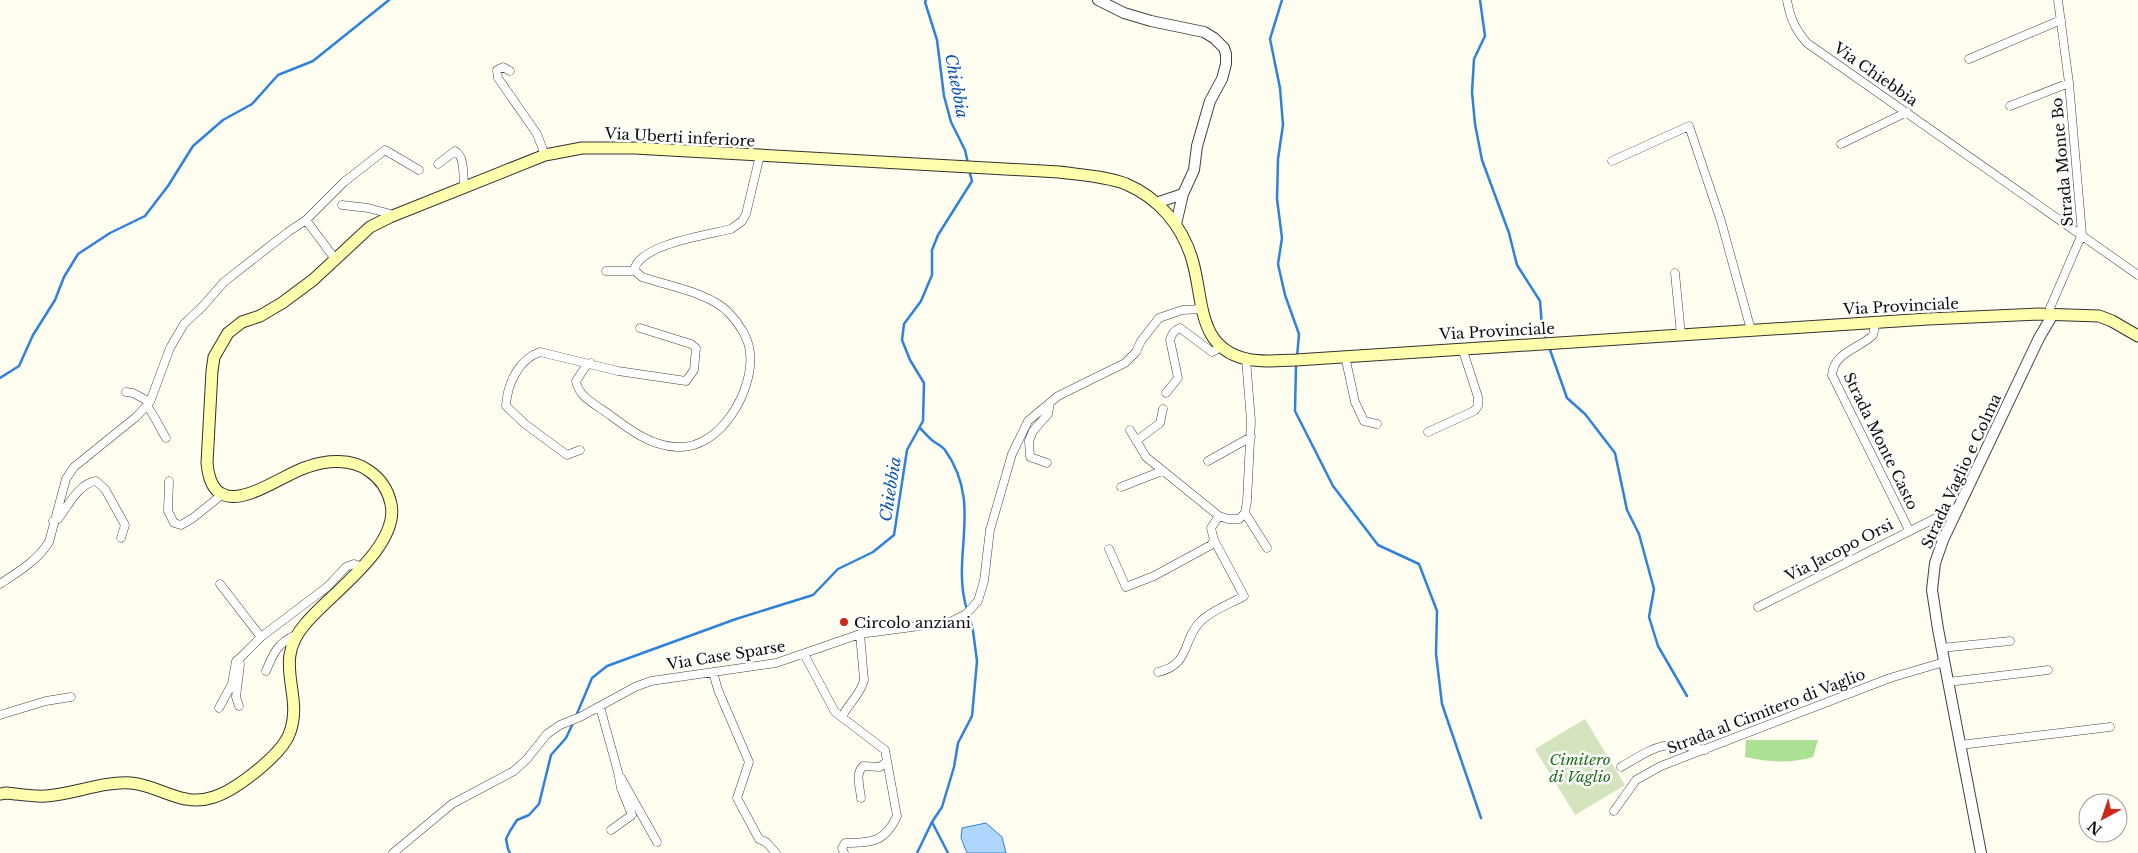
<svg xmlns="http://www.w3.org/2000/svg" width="2138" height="853" viewBox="0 0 2138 853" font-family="'Libre Baskerville',serif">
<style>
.forest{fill:#ace193}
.cemetery{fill:#d3e4be}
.water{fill:#afd6fc;stroke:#2f81db}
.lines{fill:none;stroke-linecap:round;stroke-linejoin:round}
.stream{stroke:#2f81db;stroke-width:2.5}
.minor-casing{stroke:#424242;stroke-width:9}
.tertiary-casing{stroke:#424242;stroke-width:12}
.secondary-casing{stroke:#313131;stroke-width:13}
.minor{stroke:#fff;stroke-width:8}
.tertiary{stroke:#fff;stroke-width:10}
.secondary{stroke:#feffac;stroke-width:11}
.poi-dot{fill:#ce2618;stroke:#fff;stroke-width:2}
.labels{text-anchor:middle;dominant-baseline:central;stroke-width:5;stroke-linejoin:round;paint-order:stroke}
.street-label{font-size:15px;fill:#0f0f0f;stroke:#fff}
.poi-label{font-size:15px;fill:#0f0f0f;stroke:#fff;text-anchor:start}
.park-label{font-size:15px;font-style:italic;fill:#1f6e18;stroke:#fff}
.water-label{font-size:16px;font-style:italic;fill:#0a52af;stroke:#fff}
</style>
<rect width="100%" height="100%" fill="#fffef1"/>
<path class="forest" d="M 1746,740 L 1818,740 L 1813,757 C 1789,764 1769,762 1745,757 Z"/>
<path class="cemetery" d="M 1585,719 L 1625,785 L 1575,815 L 1535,749 Z"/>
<path class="water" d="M 986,823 L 1002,837 L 1006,853 L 967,853 L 961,838 L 962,828 Z"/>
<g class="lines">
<path class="stream" d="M 926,0 L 925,2 L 937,40 L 944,96 L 951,122 L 965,150 L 968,163
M 1282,0 L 1270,39 L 1280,88 L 1283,125 L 1278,159 L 1277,199 L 1282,238 L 1278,264 L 1285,295 L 1299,334 L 1297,357
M 1480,0 L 1485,36 L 1474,59 L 1472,92 L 1475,124 L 1482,160 L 1509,233 L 1517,265 L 1540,301 L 1542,327 L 1546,339
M 1549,347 L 1567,398 L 1585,414 L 1615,453 L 1627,510 L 1639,534 L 1654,589 L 1649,617 L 1658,646 L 1687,696
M 1296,365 L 1295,411 L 1333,486 L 1378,545 L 1419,564 L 1437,611 L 1436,654 L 1442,704 L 1481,818
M 0,378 L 19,366 L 33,335 L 55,300 L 64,277 L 78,254 L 110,233 L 145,216 L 168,186 L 193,146 L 223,120 L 252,104 L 278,75 L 313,61 L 389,0
M 920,428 C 924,432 928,437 933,441 C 937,444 942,446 945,450 C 984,505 950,555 967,610
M 576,716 L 592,678 L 607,666 L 736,619 L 813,595 L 838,569 L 873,552 L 894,535 L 907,450 L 923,421 L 924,383 L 910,360 L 902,340 L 904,324 L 921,301 L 932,275 L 932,250 L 938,235 L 972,181 L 969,170
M 932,822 L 948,853
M 510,853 L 508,849 L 506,839 L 510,831 L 517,820 L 529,815 L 539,804 L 551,755 L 566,738 L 574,721
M 917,853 L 932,822 L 942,807 L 954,767 L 958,743 L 972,716 L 977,661 L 973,631 L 969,615"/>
<defs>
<path id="minor" d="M 1787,0 C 1790,18 1795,29 1807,43 L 2138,275
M 1969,59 L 2061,20
M 510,71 L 503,67 L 497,70 L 498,78 L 537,134 L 545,155
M 2010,106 L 2069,83
M 1841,144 L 1907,112
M 1612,161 L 1689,126 L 1721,221 L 1751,330
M 438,164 L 455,151 C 465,156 463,176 464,187
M 342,205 L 368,208 L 395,215
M 306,220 L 335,259
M 606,271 L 634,271
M 1675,273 L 1681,335
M 2052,316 L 2050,308 L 2082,234 L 2069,83 L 2058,0
M 1876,322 L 1873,335 C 1859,349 1834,352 1832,375 L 1909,530
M 1345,356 L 1355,402 L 1364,421 L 1377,424
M 591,363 L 586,366 L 576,381 C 578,397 598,406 610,415 C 630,430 651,446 677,447 C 720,450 754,391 750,353 C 749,339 739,323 729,313 C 711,293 668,286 642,277 L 634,270 C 640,244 707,235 731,229 L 742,221 L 746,214 L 760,155
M 126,392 L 133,393 L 150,402
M 1166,393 L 1178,378 L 1170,340 C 1172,334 1174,330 1180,328 L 1212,352 L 1216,350 L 1220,346
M 147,406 C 155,416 159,427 166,438
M 1130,430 L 1146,457 L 1219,516 L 1228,519 L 1239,519 L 1245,513 L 1247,501 L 1251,421 L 1246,359
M 1428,432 L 1474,411 L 1478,406 L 1478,397 L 1462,348
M 1136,441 L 1160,423 L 1163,409
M 580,450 L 567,455 L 525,424 L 506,406 C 507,384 519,359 540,352 L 618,371 L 686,381 L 694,370 L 696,348 L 691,344 L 640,328
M 1208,461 L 1251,437
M 1047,463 L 1030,457 L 1029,441 L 1033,431 L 1048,414 L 1050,403
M 169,481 L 168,511 L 174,523 L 181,525 L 193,518 L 224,493
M 1121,487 L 1162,471
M 1245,513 L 1267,548
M 53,521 L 58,519 C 68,506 79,483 96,481 L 105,489 L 125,525 L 121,538
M 1109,549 L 1126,587 L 1154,576 L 1211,545 L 1214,540 L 1211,528 L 1219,516
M 0,584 C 18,572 37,561 49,542 L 66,479 L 74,467 L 136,417 L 150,402 L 170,348 L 184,324 L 202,307 L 224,282 L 288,232 L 306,220 L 344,182 L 385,150 L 419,170
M 220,584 L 261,637
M 1758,607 L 1960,506
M 1941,648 L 2010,641
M 804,654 L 835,712 L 885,750 L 897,816 C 885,842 872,843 845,843 L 842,848 L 844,853
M 266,671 C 273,654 278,642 296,635
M 713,672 L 718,690 L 749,762 L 737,798 L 759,839 L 766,842 L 776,853
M 1158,672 C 1191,665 1182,639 1201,621 C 1212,610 1230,604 1244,596 L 1214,540
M 1948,682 L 2048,670
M 239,706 L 236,697 L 240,664
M 600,707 L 618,772 L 621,788 L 632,815 L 611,830
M 219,708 L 232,684 L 236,661 L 241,657 L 261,637 L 327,587 L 346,567 L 354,564 L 363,567
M 0,715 L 46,701 L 71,697
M 842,717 C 848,704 861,694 864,680 L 860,634
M 1960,745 L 2110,727
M 1621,767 C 1657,746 1663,739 1705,750
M 621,778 L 657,842
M 861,798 C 860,787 855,774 863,766 L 880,767 L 886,762
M 1614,811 L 1636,780 L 1661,766 L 1890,678 L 1944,662
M 393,853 L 452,804 L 514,771 L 527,759 L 547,734 L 560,725 L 580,717 L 635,687 L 651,681 L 776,663 L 860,634 L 950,622 L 966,614 L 978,601 L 984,581 L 990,530 L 1012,454 L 1028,421 L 1058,396 L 1125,363 L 1136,352 L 1141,341 L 1159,318 L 1182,310 L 1203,309"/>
<path id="tertiary" d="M 1098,0 L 1124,13 L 1151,21 L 1204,32 L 1214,38 L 1224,48 L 1226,54 L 1226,64 L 1222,79 L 1210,101 L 1197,146 L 1194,170 L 1183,194 L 1176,224
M 1156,203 L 1183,194
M 1981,853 L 1938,629 L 1932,590 L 1935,563 L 1943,540 L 2039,338 L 2052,316"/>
<path id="secondary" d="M 0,794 L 6,793 C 19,794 33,797 46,796 C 74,794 103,781 131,783 C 149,784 168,796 186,799 C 195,801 205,800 214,797 C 236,790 283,754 290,732 C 304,692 271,662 306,623 C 330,594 400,547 391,504 C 388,490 381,479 369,471 C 352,458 326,460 307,467 C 277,476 213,531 207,463 L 212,371 L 214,357 L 228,333 L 242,322 L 260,316 L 282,303 L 313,280 L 370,227 L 390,217 L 545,155 L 582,148 L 634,148 L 1059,172 C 1081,175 1105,176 1126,184 C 1159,198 1182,226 1192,259 C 1204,298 1196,348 1247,359 C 1262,363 1281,360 1296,360 L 1928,319 L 2039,314 L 2099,316 L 2112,321 L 2138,336"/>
</defs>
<use href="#minor" class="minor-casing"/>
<use href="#tertiary" class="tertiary-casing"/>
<use href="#secondary" class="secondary-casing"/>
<use href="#minor" class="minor"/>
<use href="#tertiary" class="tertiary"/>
<use href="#secondary" class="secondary"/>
</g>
<circle class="poi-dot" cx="844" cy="622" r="5"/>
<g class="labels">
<g class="street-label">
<text transform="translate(1876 74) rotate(35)">Via Chiebbia</text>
<text transform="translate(680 137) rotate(3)">Via Uberti inferiore</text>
<text transform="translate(2062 162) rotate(-95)">Strada Monte Bo</text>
<text transform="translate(1901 306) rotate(-3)">Via Provinciale</text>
<text transform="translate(1497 331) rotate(-3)">Via Provinciale</text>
<text transform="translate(1881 441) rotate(64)">Strada Monte Casto</text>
<text transform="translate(1961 471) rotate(-65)">Strada Vaglio e Colma</text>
<text transform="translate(1839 550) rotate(-27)">Via Jacopo Orsi</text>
<text transform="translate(726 655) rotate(-9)">Via Case Sparse</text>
<text transform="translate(1766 711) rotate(-21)">Strada al Cimitero di Vaglio</text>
</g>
<g class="poi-label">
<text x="854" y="622">Circolo anziani</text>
</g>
<g class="park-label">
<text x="1580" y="759">Cimitero<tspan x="1580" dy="17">di Vaglio</tspan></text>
</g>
<g class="water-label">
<text transform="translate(957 86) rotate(79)">Chiebbia</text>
<text transform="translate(890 489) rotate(-81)">Chiebbia</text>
</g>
</g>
<g transform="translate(2103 818) rotate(220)"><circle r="24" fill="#ffffff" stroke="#9f9f9f"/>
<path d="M0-4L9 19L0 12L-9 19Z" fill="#ce2618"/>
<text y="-8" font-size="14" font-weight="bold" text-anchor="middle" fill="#0f0f0f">N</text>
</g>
</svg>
